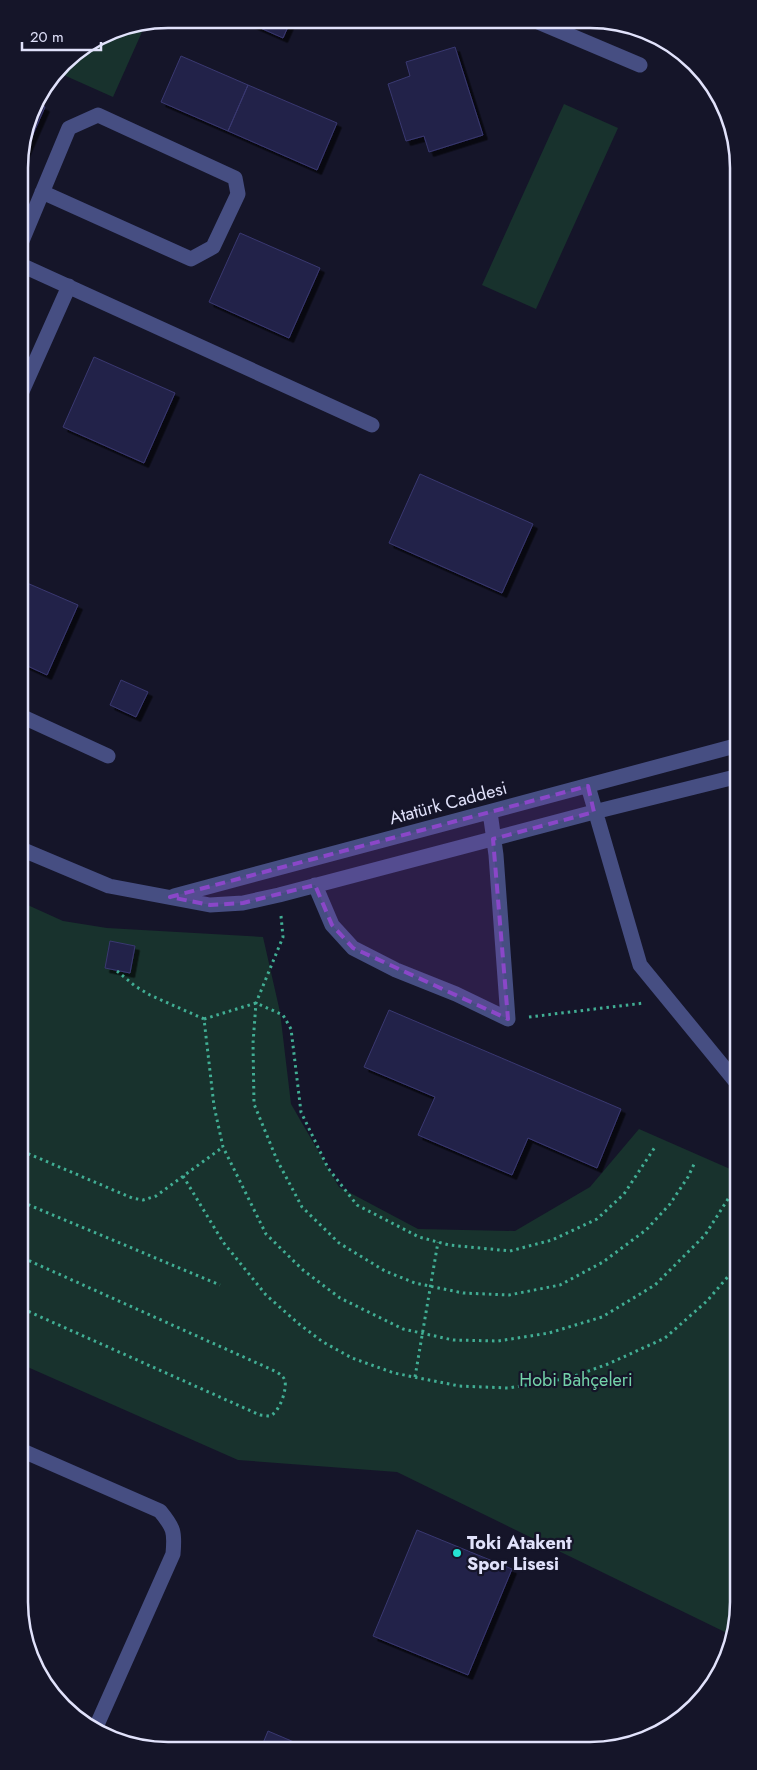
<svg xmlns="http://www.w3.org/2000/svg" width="757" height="1770" viewBox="0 0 757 1770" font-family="Jost,sans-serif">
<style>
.green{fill:#18322d}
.building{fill:#242348;stroke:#393871;filter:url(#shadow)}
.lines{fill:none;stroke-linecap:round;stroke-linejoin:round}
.path{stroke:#41ae94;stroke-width:3;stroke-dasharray:2.5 4;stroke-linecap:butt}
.minor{stroke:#464e82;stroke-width:15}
.marked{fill:#8a47c8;fill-opacity:0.2;stroke:#8a47c8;stroke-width:4;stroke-dasharray:10 6;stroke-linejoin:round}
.poi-dot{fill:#25e3d3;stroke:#151529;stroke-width:2}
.labels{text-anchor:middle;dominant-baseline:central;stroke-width:4.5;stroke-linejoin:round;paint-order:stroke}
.street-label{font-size:18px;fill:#e1e2fb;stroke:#151529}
.park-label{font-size:18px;fill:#74d3aa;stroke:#151529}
.poi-label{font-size:18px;font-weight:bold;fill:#e1e2fb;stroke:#151529;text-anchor:start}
.rim{fill:none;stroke:#e1e2fb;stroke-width:2.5}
</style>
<defs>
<filter id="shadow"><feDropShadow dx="4.5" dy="4.5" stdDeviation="0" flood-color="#0009"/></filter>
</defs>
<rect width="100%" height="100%" fill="#151529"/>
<path class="green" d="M 146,23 L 113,97 L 57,72 L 69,56 L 111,30 Z
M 564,104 L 618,128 L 536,309 L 482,285 Z
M 21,902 L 63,921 L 107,928 L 263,937 L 280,1012 L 291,1104 L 339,1187 L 418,1229 L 515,1231 L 590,1187 L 639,1129 L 737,1172 L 738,1612 L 731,1635 L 397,1472 L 238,1460 L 23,1365 Z"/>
<path class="building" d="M 240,19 L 291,20 L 283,38 Z
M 455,47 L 483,135 L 429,152 L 424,136 L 406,141 L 388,84 L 410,76 L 406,62 Z
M 181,56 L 248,85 L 228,131 L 161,102 Z
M 248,85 L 337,123 L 317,170 L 228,131 Z
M 34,102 L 45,107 L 19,166 L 19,158 Z
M 240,233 L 320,268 L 289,338 L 209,302 Z
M 94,357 L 175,393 L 144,463 L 63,427 Z
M 420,474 L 533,524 L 502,593 L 389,543 Z
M 20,580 L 78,605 L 47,675 L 21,663 Z
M 121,680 L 148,692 L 136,717 L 110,705 Z
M 110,941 L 135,946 L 130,973 L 105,968 Z
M 736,979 L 736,1010 L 731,980 Z
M 389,1010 L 621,1109 L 597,1168 L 528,1138 L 512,1175 L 418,1135 L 435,1097 L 364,1067 Z
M 417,1530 L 512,1569 L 468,1675 L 373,1636 Z
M 268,1731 L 308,1748 L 261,1748 Z"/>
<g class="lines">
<path class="path" d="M 281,916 L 283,937 L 256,1003 L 253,1043 L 254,1104 L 277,1160 L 302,1207 L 339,1243 L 385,1271 L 415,1283 L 463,1293 L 509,1295 L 560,1285 L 603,1262 L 646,1230 L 670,1204 L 688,1177 L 695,1162
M 117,971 L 135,986 L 150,995 L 204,1019 L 214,1106 L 223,1147 L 266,1234 L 303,1270 L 340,1298 L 403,1329 L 453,1340 L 498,1341 L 549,1333 L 602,1317 L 655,1285 L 705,1235 L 737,1185
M 529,1017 L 644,1003
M 204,1019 L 256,1003 L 283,1015 L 291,1029 L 301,1112 L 328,1168 L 357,1205 L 419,1237 L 449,1245 L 510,1251 L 552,1240 L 597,1219 L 624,1194 L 655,1147
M 22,1151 L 132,1198 L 143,1200 L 156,1196 L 223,1147
M 183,1176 L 223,1242 L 266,1295 L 299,1324 L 323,1342 L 352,1358 L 394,1373 L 459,1386 L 508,1388 L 569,1378 L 608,1364 L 665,1338 L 707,1301 L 737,1266
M 22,1202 L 220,1285
M 23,1258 L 277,1372 C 281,1375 284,1377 285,1381 C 287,1390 279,1414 269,1416 C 268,1416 262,1415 260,1415 L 23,1309
M 415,1377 L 438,1242"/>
<path class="minor" d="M 536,21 L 640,65
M 19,248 L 69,128 L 98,115 L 235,178 L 238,194 L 213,247 L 191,259 L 42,192
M 19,264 L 372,425
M 20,396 L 69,286
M 21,716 L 108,756
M 588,786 L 640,965 L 736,1082
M 21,849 L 109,886 L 210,905 L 243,903 L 279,895 L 594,812 L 735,777
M 315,885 L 332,925 L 353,948 L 396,970 L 456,994 L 508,1019 L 496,855 L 490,812
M 174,896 L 735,746
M 23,1451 L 160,1511 C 174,1528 175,1532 173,1554 L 96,1727"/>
</g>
<path class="marked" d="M 588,786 L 594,812 L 493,839 L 508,1019 L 353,948 L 332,925 L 315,885 L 243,903 L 210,905 L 170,897 Z"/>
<circle class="poi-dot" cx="457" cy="1553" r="5"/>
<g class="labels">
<g class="street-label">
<text transform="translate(448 803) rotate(-15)">Atatürk Caddesi</text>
</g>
<g class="park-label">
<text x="576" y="1380">Hobi Bahçeleri</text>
</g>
<g class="poi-label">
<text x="467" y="1543">Toki Atakent<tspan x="467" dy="21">Spor Lisesi</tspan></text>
</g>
</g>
<path d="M0 0H757V1770H0ZM168 28H590A140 140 0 0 1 730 168V1602A140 140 0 0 1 590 1742H168A140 140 0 0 1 28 1602V168A140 140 0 0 1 168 28Z" fill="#151529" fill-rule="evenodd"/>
<path class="rim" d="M168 28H590A140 140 0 0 1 730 168V1602A140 140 0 0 1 590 1742H168A140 140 0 0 1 28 1602V168A140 140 0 0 1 168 28Z"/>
<path d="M22 42v8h79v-8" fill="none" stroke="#e1e2fb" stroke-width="2.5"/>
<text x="30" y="42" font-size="15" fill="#e1e2fb" stroke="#151529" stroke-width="4" paint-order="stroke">20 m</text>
</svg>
